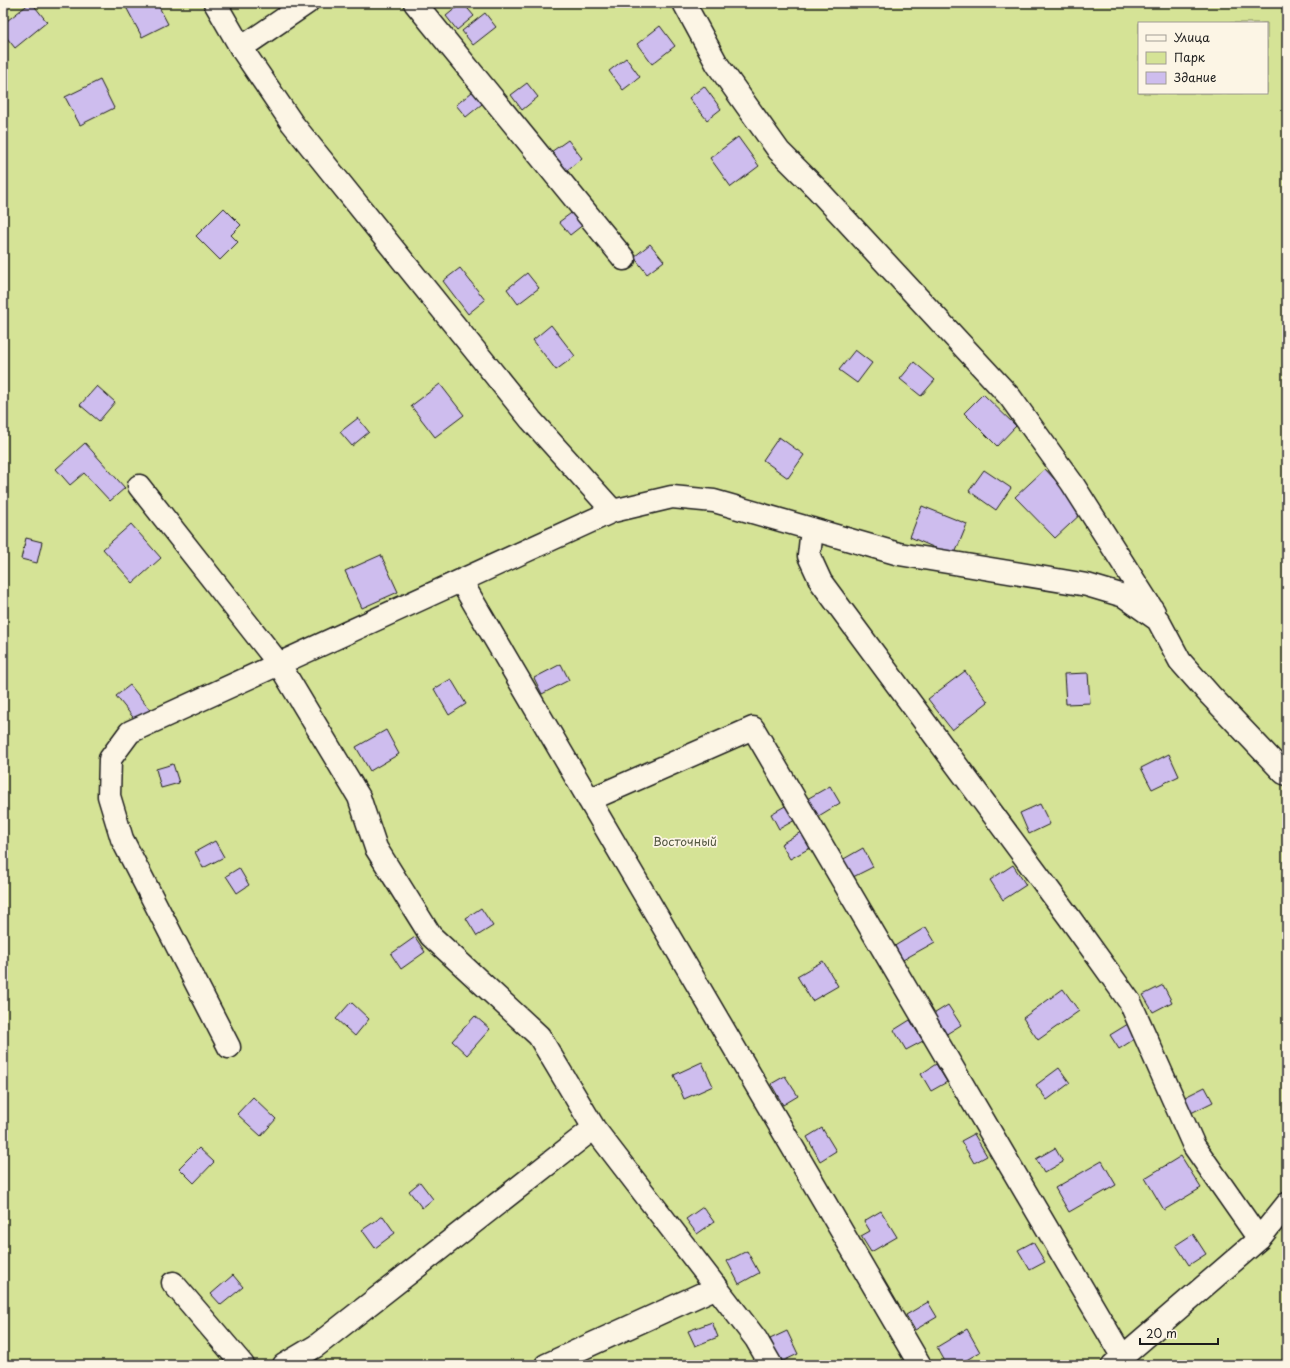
<svg xmlns="http://www.w3.org/2000/svg" width="1290" height="1368" viewBox="0 0 1290 1368" font-family="'Playpen Sans',sans-serif">
<style>
.green{fill:#d5e396;stroke:#788059;fill-rule:evenodd}
.building{fill:#cebdee;stroke:#1c1c1c}
.lines{fill:none;stroke-linecap:round;stroke-linejoin:round}
.minor-casing{stroke:#1c1c1c;stroke-width:25}
.minor{stroke:#fcf5e5;stroke-width:22}
.labels{text-anchor:middle;dominant-baseline:central;stroke-width:3.5;stroke-linejoin:round;paint-order:stroke}
.park-label{font-size:12px;fill:#545841;stroke:#fcf5e5}
</style>
<rect width="100%" height="100%" fill="#fcf5e5"/>
<filter id="ink" filterUnits="userSpaceOnUse"><feTurbulence type="fractalNoise" baseFrequency=".025" numOctaves="2"/><feDisplacementMap in="SourceGraphic" scale="8" xChannelSelector="R" yChannelSelector="G"/><feConvolveMatrix kernelMatrix="1 2 1 2 8 2 1 2 1" color-interpolation-filters="sRGB"/></filter>
<g filter="url(#ink)">
<path class="green" d="M 3,3 L 1287,3 L 1287,1365 L 3,1365 ZM 1139,23 L 1267,23 L 1267,93 L 1139,93 Z"/>
<path class="building" d="M 30,3 L 32,3 L 47,22 L 15,48 L 3,33 L 3,24 Z
M 134,3 L 157,3 L 168,24 L 142,37 L 126,7 Z
M 462,3 L 463,3 L 474,16 L 457,30 L 446,16 Z
M 485,13 L 496,27 L 473,45 L 462,31 Z
M 660,26 L 675,46 L 652,64 L 637,44 Z
M 626,58 L 640,77 L 623,90 L 609,71 Z
M 100,80 L 114,108 L 80,125 L 65,97 Z
M 527,83 L 538,97 L 522,110 L 511,95 Z
M 704,86 L 721,109 L 707,120 L 689,98 Z
M 477,88 L 487,100 L 466,117 L 456,105 Z
M 738,137 L 759,166 L 731,187 L 710,158 Z
M 568,140 L 582,158 L 566,171 L 551,152 Z
M 224,208 L 241,225 L 231,235 L 238,242 L 220,260 L 196,236 Z
M 574,211 L 584,224 L 570,235 L 559,222 Z
M 650,244 L 664,261 L 647,274 L 634,257 Z
M 460,268 L 485,300 L 468,314 L 443,281 Z
M 527,273 L 539,288 L 518,304 L 507,289 Z
M 551,325 L 575,356 L 556,370 L 533,340 Z
M 855,350 L 872,363 L 857,383 L 839,370 Z
M 914,362 L 935,380 L 921,396 L 900,379 Z
M 440,384 L 464,415 L 435,437 L 411,406 Z
M 97,386 L 115,402 L 99,421 L 80,405 Z
M 983,394 L 1016,426 L 997,446 L 964,413 Z
M 358,418 L 369,432 L 352,446 L 340,432 Z
M 779,437 L 804,455 L 788,478 L 763,460 Z
M 85,443 L 125,488 L 110,501 L 84,473 L 70,485 L 56,469 Z
M 1045,469 L 1084,511 L 1055,538 L 1015,497 Z
M 984,470 L 1011,488 L 996,510 L 969,491 Z
M 922,506 L 967,524 L 954,556 L 910,537 Z
M 131,524 L 161,558 L 133,583 L 103,549 Z
M 26,538 L 42,542 L 37,563 L 21,559 Z
M 381,555 L 398,592 L 362,608 L 345,571 Z
M 561,664 L 569,680 L 542,694 L 534,678 Z
M 965,671 L 988,702 L 952,730 L 928,699 Z
M 1088,673 L 1090,703 L 1066,704 L 1064,674 Z
M 451,679 L 466,704 L 449,715 L 434,689 Z
M 130,685 L 150,710 L 136,721 L 116,696 Z
M 386,730 L 399,754 L 370,771 L 356,747 Z
M 1169,754 L 1179,776 L 1152,789 L 1141,768 Z
M 173,764 L 179,783 L 161,788 L 156,769 Z
M 830,786 L 840,803 L 817,817 L 807,799 Z
M 1040,804 L 1050,824 L 1029,834 L 1020,813 Z
M 787,805 L 795,820 L 779,829 L 771,814 Z
M 801,832 L 810,848 L 790,859 L 781,844 Z
M 215,841 L 224,857 L 203,868 L 195,852 Z
M 863,848 L 873,867 L 851,878 L 842,860 Z
M 1013,865 L 1026,885 L 1003,900 L 990,880 Z
M 239,868 L 249,885 L 237,893 L 226,876 Z
M 481,908 L 493,926 L 477,936 L 466,918 Z
M 926,927 L 935,942 L 901,961 L 893,947 Z
M 415,937 L 425,952 L 401,969 L 391,954 Z
M 823,961 L 838,986 L 812,1001 L 797,976 Z
M 1163,985 L 1172,1002 L 1153,1012 L 1143,995 Z
M 1063,989 L 1079,1011 L 1038,1040 L 1023,1018 Z
M 351,1002 L 369,1019 L 355,1036 L 336,1019 Z
M 948,1005 L 961,1025 L 945,1035 L 932,1015 Z
M 475,1016 L 490,1029 L 467,1055 L 452,1041 Z
M 910,1020 L 923,1041 L 906,1050 L 894,1030 Z
M 1128,1024 L 1136,1038 L 1119,1049 L 1110,1035 Z
M 702,1062 L 713,1086 L 684,1099 L 674,1075 Z
M 936,1064 L 947,1082 L 931,1091 L 921,1074 Z
M 1059,1068 L 1070,1083 L 1047,1100 L 1036,1085 Z
M 785,1076 L 798,1096 L 783,1105 L 771,1084 Z
M 1205,1087 L 1213,1102 L 1191,1113 L 1183,1098 Z
M 253,1097 L 276,1119 L 261,1136 L 237,1114 Z
M 822,1128 L 836,1151 L 820,1161 L 807,1137 Z
M 974,1134 L 987,1156 L 974,1163 L 961,1141 Z
M 199,1148 L 214,1162 L 194,1183 L 179,1168 Z
M 1055,1148 L 1063,1162 L 1044,1173 L 1036,1159 Z
M 1181,1156 L 1201,1188 L 1164,1210 L 1145,1178 Z
M 1102,1161 L 1116,1185 L 1069,1212 L 1055,1188 Z
M 420,1182 L 433,1199 L 422,1208 L 409,1191 Z
M 703,1207 L 714,1222 L 697,1234 L 686,1219 Z
M 881,1211 L 897,1237 L 871,1252 L 861,1236 L 870,1231 L 864,1221 Z
M 383,1216 L 395,1233 L 375,1248 L 362,1230 Z
M 1193,1234 L 1206,1254 L 1189,1265 L 1176,1245 Z
M 1033,1242 L 1045,1262 L 1030,1270 L 1018,1250 Z
M 747,1251 L 759,1273 L 739,1284 L 727,1261 Z
M 233,1275 L 243,1287 L 221,1305 L 211,1294 Z
M 928,1302 L 937,1317 L 915,1330 L 906,1315 Z
M 712,1322 L 718,1337 L 695,1346 L 688,1331 Z
M 967,1329 L 980,1352 L 958,1365 L 947,1365 L 937,1347 Z
M 787,1331 L 798,1354 L 781,1362 L 770,1339 Z"/>
<g class="lines">
<defs>
<path id="minor" d="M 215,3 L 241,48 L 292,123 L 531,420 L 613,511
M 415,3 L 624,259
M 684,3 L 717,64 L 779,151 L 818,190 L 1010,397 L 1072,483 L 1154,612
M 241,48 L 307,3
M 139,486 L 279,664 L 359,797 L 376,848 L 431,936 L 539,1036 L 594,1128 L 756,1339 L 771,1365
M 812,529 L 809,556 L 821,582 L 1069,917 L 1130,1002 L 1194,1146 L 1259,1239
M 461,581 L 920,1365
M 589,800 L 753,728 L 1122,1356
M 229,1047 L 122,839 L 109,796 L 110,759 L 130,732 L 613,511 L 672,497 L 714,501 L 899,554 L 1087,585 L 1124,596 L 1158,620 L 1180,661 L 1210,695 L 1284,773 L 1287,774
M 173,1283 L 243,1365
M 284,1365 L 316,1346 L 594,1128
M 546,1365 L 717,1287
M 1113,1365 L 1259,1239 L 1287,1204"/>
</defs>
<use href="#minor" class="minor-casing"/>
<use href="#minor" class="minor"/>
</g>
</g>
<g class="labels">
<g class="park-label">
<text x="685" y="841">Восточный</text>
</g>
</g>
<rect width="1290" height="1368" fill="none" stroke="#fcf5e5" stroke-width="16"/>
<rect x="8" y="8" width="1274" height="1352" fill="none" stroke="#1c1c1c" stroke-width="1.5" filter="url(#ink)"/>
<rect x="1138" y="22" width="130" height="72" fill="#fcf5e5" stroke="#a29e95"/>
<rect x="1146" y="35" width="20" height="6" fill="#fcf5e5" stroke="#a29e95"/>
<text x="1174" y="42" font-size="12" fill="#1c1c1c">Улица</text>
<rect x="1146" y="52" width="20" height="12" fill="#d5e396" stroke="#a29e95"/>
<text x="1174" y="62" font-size="12" fill="#1c1c1c">Парк</text>
<rect x="1146" y="72" width="20" height="12" fill="#cebdee" stroke="#a29e95"/>
<text x="1174" y="82" font-size="12" fill="#1c1c1c">Здание</text>
<path d="M1140 1338v6h78v-6" fill="none" stroke="#1c1c1c" stroke-width="2"/>
<text x="1146" y="1338" font-size="12" fill="#1c1c1c" stroke="#fcf5e5" stroke-width="3" paint-order="stroke">20 m</text>
</svg>
